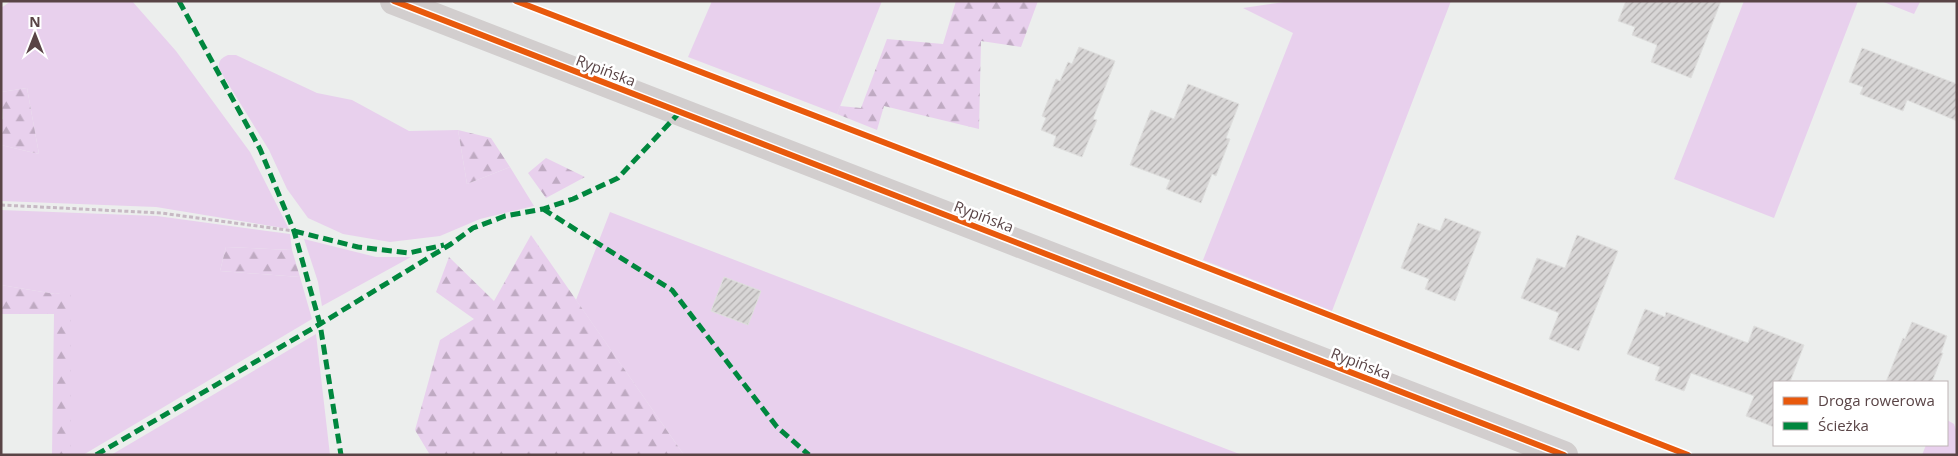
<svg xmlns="http://www.w3.org/2000/svg" width="1958" height="456" viewBox="0 0 1958 456" font-family="'Open Sans',sans-serif">
<style>
.green{fill:#e8d0ed}
.forest{fill:url(#forest-firs)}
.building{fill:url(#building-hatch);stroke:#dfdfde}
.lines{fill:none;stroke-linecap:round;stroke-linejoin:round}
.path{stroke:#c7b9c4;stroke-width:3;stroke-dasharray:4 2.5;stroke-linecap:butt}
.street{stroke:#d2cece;stroke-width:28}
.quiet{stroke:#00873e;stroke-width:5;stroke-dasharray:10 5;stroke-linecap:butt}
.cycleway-casing{stroke:#fff;stroke-width:9}
.cycleway{stroke:#e8590c;stroke-width:6}
.labels{text-anchor:middle;dominant-baseline:central;stroke-width:5;stroke-linejoin:round;paint-order:stroke}
.street-label{font-size:15px;fill:#594446;stroke:#fff}
</style>
<defs>
<pattern id="forest-firs" width="22" height="20" patternUnits="userSpaceOnUse" patternTransform="scale(1.25)"><rect width="22" height="20" fill="#e8d0ed"/><path d="M5 1l3.5 6h-7zM16 11l3.5 6h-7z" fill="#bfaac2"/></pattern>
<pattern id="building-hatch" width="6" height="6" patternUnits="userSpaceOnUse" patternTransform="scale(1.25)"><rect width="6" height="6" fill="#d8d6d6"/><path d="M-1 1l2-2M0 6l6-6M5 7l2-2" fill="none" stroke="#b2afaf"/></pattern>
</defs>
<rect width="100%" height="100%" fill="#eceeed"/>
<path class="green" d="M 11,1 L 132,1 L 176,51 L 250,152 L 289,229 L 156,207 L 1,201 L 1,145 L 39,154 L 27,88 L 1,92 L 1,8 Z
M 712,1 L 882,1 L 837,114 L 688,57 Z
M 1291,1 L 1451,1 L 1332,311 L 1203,260 L 1293,33 L 1243,8 Z
M 1744,1 L 1858,1 L 1774,218 L 1674,179 Z
M 1881,1 L 1919,1 L 1920,2 L 1914,14 Z
M 228,55 L 236,55 L 317,93 L 352,100 L 409,131 L 458,130 L 467,184 L 510,167 L 534,206 L 480,219 L 440,236 L 390,242 L 343,234 L 308,218 L 287,189 L 269,150 L 219,69 C 218,61 221,58 228,55 Z
M 1,210 L 157,216 L 290,234 L 292,250 L 226,247 L 220,271 L 300,277 L 312,319 L 83,455 L 71,455 L 71,292 L 55,294 L 1,285 Z
M 610,212 L 1242,455 L 684,455 L 576,300 Z
M 304,239 L 376,257 L 411,257 L 322,306 L 318,282 Z
M 316,334 L 330,455 L 111,455 Z
M 1947,420 L 1954,424 L 1957,433 L 1957,455 L 1922,455 L 1926,445 L 1947,445 Z"/>
<path class="forest" d="M 956,1 L 1038,1 L 1021,47 L 981,41 L 979,129 L 884,106 L 877,130 L 837,114 L 840,106 L 861,108 L 887,39 L 943,44 Z
M 27,88 L 39,154 L 1,145 L 1,119 L 3,119 L 1,92 Z
M 458,130 L 491,138 L 510,167 L 467,184 Z
M 546,158 L 585,177 L 546,198 L 528,173 Z
M 531,235 L 684,455 L 430,455 L 415,430 L 440,340 L 474,319 L 436,292 L 449,257 L 494,301 Z
M 226,247 L 292,250 L 300,277 L 220,271 Z
M 1,285 L 55,294 L 71,291 L 71,455 L 52,455 L 54,314 L 2,314 L 1,357 Z"/>
<path class="building" d="M 1626,1 L 1721,1 L 1691,78 L 1651,62 L 1657,45 L 1632,35 L 1635,27 L 1618,21 Z
M 1079,47 L 1115,61 L 1093,119 L 1097,120 L 1082,157 L 1053,146 L 1056,136 L 1041,130 L 1046,118 L 1042,116 L 1056,79 L 1060,81 L 1068,62 L 1072,64 Z
M 1862,48 L 1957,84 L 1957,121 L 1907,100 L 1903,111 L 1860,94 L 1863,87 L 1849,82 Z
M 1188,84 L 1239,104 L 1226,138 L 1230,139 L 1216,176 L 1212,174 L 1201,203 L 1166,189 L 1170,180 L 1130,165 L 1151,110 L 1174,119 Z
M 1445,218 L 1481,232 L 1455,301 L 1425,289 L 1429,279 L 1401,268 L 1418,223 L 1440,231 Z
M 1577,235 L 1618,251 L 1579,351 L 1549,339 L 1559,313 L 1521,298 L 1537,258 L 1565,268 Z
M 724,277 L 761,291 L 748,325 L 711,311 Z
M 1645,309 L 1665,317 L 1666,312 L 1748,343 L 1754,326 L 1804,345 L 1790,382 L 1774,382 L 1774,427 L 1746,416 L 1754,396 L 1691,373 L 1684,391 L 1655,380 L 1660,367 L 1627,354 Z
M 1912,322 L 1947,336 L 1941,353 L 1943,353 L 1932,382 L 1886,382 L 1903,338 L 1905,339 Z"/>
<g class="lines">
<path class="path" d="M 1,205 L 161,213 L 294,231"/>
<path class="street" d="M 394,1 L 1564,455"/>
<path class="quiet" d="M 179,1 L 260,149 L 294,231 L 320,324 L 341,455
M 543,209 L 672,290 L 777,427 L 809,455
M 294,231 L 358,247 L 409,253 L 444,245
M 96,455 L 320,324 L 451,244 L 473,228 L 505,216 L 543,209 L 573,199 L 618,178 L 680,112"/>
<defs>
<path id="cycleway" d="M 394,1 L 1564,455
M 516,1 L 1034,200 L 1688,455"/>
</defs>
<use href="#cycleway" class="cycleway-casing"/>
<use href="#cycleway" class="cycleway"/>
</g>
<g class="labels">
<g class="street-label">
<text transform="translate(606 70) rotate(21)">Rypińska</text>
<text transform="translate(984 216) rotate(21)">Rypińska</text>
<text transform="translate(1361 363) rotate(21)">Rypińska</text>
</g>
</g>
<rect width="1958" height="456" fill="none" stroke="#594446" stroke-width="5"/>
<rect x="1773" y="381" width="175" height="65" fill="#ffffff" stroke="#bdb4b5"/>
<rect x="1783" y="397" width="25" height="8" fill="#e8590c" stroke="#bdb4b5"/>
<text x="1818" y="406" font-size="15" fill="#594446">Droga rowerowa</text>
<rect x="1783" y="422" width="25" height="8" fill="#00873e" stroke="#bdb4b5"/>
<text x="1818" y="431" font-size="15" fill="#594446">Ścieżka</text>
<g transform="translate(35 35)" stroke="#ffffff" stroke-width="4" paint-order="stroke">
<path d="M0-4L9 19L0 12L-9 19Z" fill="#594446"/>
<text y="-8" font-size="14" font-weight="bold" text-anchor="middle" fill="#594446">N</text>
</g>
</svg>
